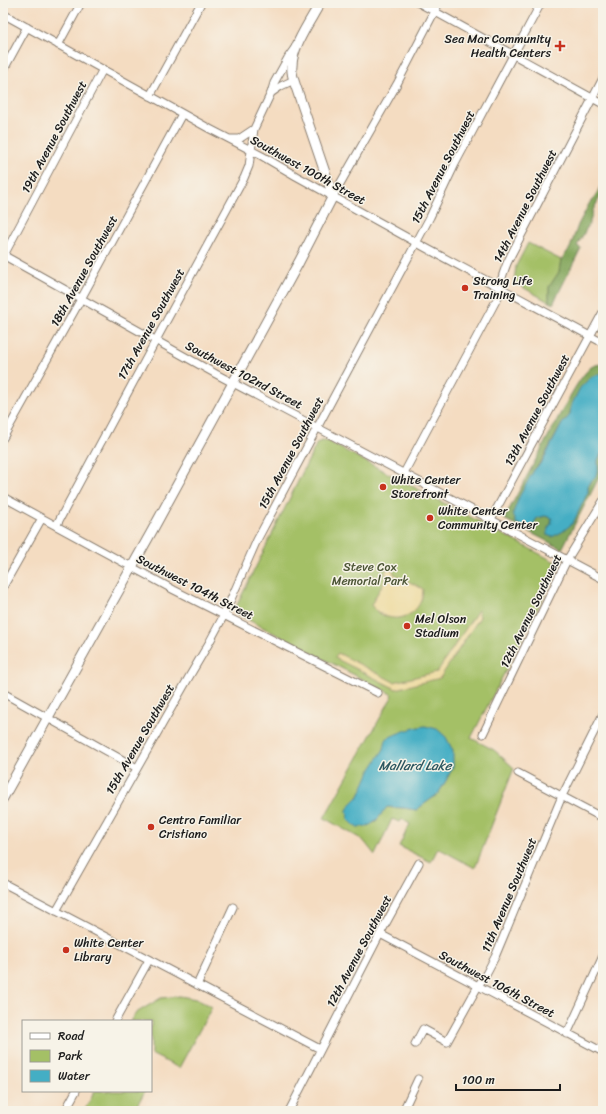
<svg xmlns="http://www.w3.org/2000/svg" width="606" height="1114" viewBox="0 0 606 1114" font-family="Sriracha,sans-serif">
<style>
.green{fill:#a4c066;stroke:#606e41;fill-rule:evenodd}
.forest{fill:#83a65b;stroke:#50613c}
.sand{fill:#eeda9e;stroke:#857b5d}
.water{fill:#44aec4;stroke:#306570}
.lines{fill:none;stroke-linecap:round;stroke-linejoin:round}
.minor-casing{stroke:#887c6e;stroke-width:9}
.major-casing{stroke:#887c6e;stroke-width:11}
.minor{stroke:#fff;stroke-width:7}
.major{stroke:#fff;stroke-width:9}
.poi-dot{fill:#c8321e;stroke:#f7f3e8;stroke-width:1.5}
.labels{text-anchor:middle;dominant-baseline:central;stroke-width:3;stroke-linejoin:round;paint-order:stroke}
.poi-label{font-size:12px;fill:#1c1c1c;stroke:#f7f3e8;text-anchor:start}
.street-label{font-size:12px;fill:#1c1c1c;stroke:#f7f3e8}
.park-label{font-size:12px;fill:#4c5536;stroke:#f7f3e8}
.water-label{font-size:13px;font-style:italic;fill:#2c565f;stroke:#f7f3e8}
</style>
<rect width="100%" height="100%" fill="#f7f3e8"/>
<filter id="ink" filterUnits="userSpaceOnUse"><feTurbulence type="fractalNoise" baseFrequency=".025" numOctaves="2"/><feDisplacementMap in="SourceGraphic" scale="8" xChannelSelector="R" yChannelSelector="G"/><feConvolveMatrix kernelMatrix="1 2 1 2 8 2 1 2 1" color-interpolation-filters="sRGB"/></filter>
<filter id="wash" filterUnits="userSpaceOnUse"><feTurbulence type="fractalNoise" baseFrequency=".012" numOctaves="4" result="noise"/><feDisplacementMap in="SourceGraphic" scale="16" xChannelSelector="R" yChannelSelector="G"/><feGaussianBlur stdDeviation="0.9" result="paint"/><feColorMatrix in="noise" values="0 0 0 0 0 0 0 0 0 0 0 0 0 0 0 0 0 1.4 0 .05"/><feComposite in="paint" operator="in"/></filter>
<g filter="url(#wash)">
<rect width="100%" height="100%" fill="#f4dcc1"/>
<path class="green" d="M 528,243 L 561,260 L 559,272 L 549,287 L 549,302 L 517,284 L 514,282 L 516,266 Z
M 321,441 L 327,441 L 557,563 L 558,564 L 558,569 L 471,738 L 494,750 L 514,768 L 475,868 L 438,848 L 431,862 L 399,846 L 410,824 L 402,819 L 400,822 L 392,819 L 375,855 L 363,840 L 324,818 L 393,695 L 239,615 L 236,607 L 317,443 ZM 387,739 L 453,766 L 447,779 L 438,794 L 416,810 L 404,808 L 386,807 L 375,823 L 351,804 L 359,796 L 384,749 Z
M 180,996 L 196,999 L 212,1007 L 179,1068 L 151,1054 L 151,1021 L 130,1021 L 136,1013 L 161,998 Z
M 95,1091 L 145,1091 L 134,1111 L 84,1111 Z"/>
<path class="forest" d="M 603,181 L 603,192 L 593,210 L 590,222 L 577,246 L 581,248 L 553,304 L 549,302 L 549,287 L 559,272 L 561,260 L 570,248 L 578,225 L 590,202 L 595,197 Z
M 603,364 L 603,373 L 591,377 L 571,406 L 570,415 L 562,424 L 541,462 L 534,470 L 532,530 L 534,523 L 537,518 L 545,516 L 552,518 L 551,524 L 548,528 L 588,492 L 588,486 L 598,469 L 598,460 L 603,450 L 603,470 L 562,549 L 504,519 C 522,485 541,450 559,416 C 567,402 579,377 591,367 C 595,365 599,364 603,364 Z"/>
<path class="sand" d="M 389,568 L 393,570 L 394,574 L 423,589 C 423,618 389,629 371,605 L 387,576 L 385,573 L 386,570 Z
M 478,610 L 480,617 L 440,678 L 396,689 L 335,658 L 338,653 L 394,682 L 437,672 Z"/>
<path class="water" d="M 603,373 L 603,450 L 598,460 L 598,469 L 595,478 L 591,481 L 588,486 L 588,492 L 573,523 L 562,532 L 552,537 L 547,535 L 548,528 L 551,524 L 552,518 L 545,516 L 537,518 L 534,523 L 532,531 L 516,523 L 513,513 L 519,497 L 534,470 L 542,462 L 562,424 L 570,415 L 571,406 L 580,388 L 591,377 Z
M 425,726 L 437,729 L 446,737 L 453,751 L 453,766 L 447,779 L 438,794 L 416,810 L 404,808 L 387,807 C 376,820 374,828 356,827 L 348,819 L 347,810 L 351,804 L 359,796 L 371,769 L 384,749 L 386,739 C 399,732 412,728 425,726 Z"/>
</g>
<g filter="url(#ink)">
<g class="lines">
<defs>
<path id="minor" d="M 419,3 L 603,104
M 3,14 L 210,129 L 262,156 L 296,176 L 426,248 L 603,343
M 58,45 L 81,3
M 3,71 L 27,27
M 271,93 L 281,86 L 294,80
M 150,96 L 201,3
M 230,139 L 239,139 L 254,129
M 333,196 L 397,84 L 439,3
M 3,255 L 216,374 L 603,579
M 3,257 L 103,69
M 3,438 L 81,299 L 182,114
M 404,473 L 498,297 C 500,283 504,268 511,255 L 603,78
M 3,497 L 174,590 L 378,693
M 491,519 L 603,312
M 56,526 L 156,340 L 244,178 L 249,166 L 254,129 L 271,93 L 274,83 L 289,56 L 294,49
M 3,587 L 42,518
M 3,693 L 137,768
M 483,734 L 567,560 L 603,501
M 518,773 L 603,818
M 3,883 L 320,1049
M 56,911 L 189,677 L 209,643 L 224,615 L 257,540 L 430,217 L 455,164 L 541,3
M 380,934 L 603,1052
M 197,985 L 233,907
M 115,1021 L 149,960
M 567,1034 L 603,956
M 415,1044 L 423,1029 L 447,1042 L 478,986 L 486,974 L 495,957 L 562,796 L 603,714
M 65,1111 L 76,1091
M 289,1111 L 380,934 L 419,863
M 403,1111 L 418,1079"/>
<path id="major" d="M 3,798 L 152,531 L 299,262 L 333,196 L 295,84 C 293,78 291,72 292,66 C 292,46 311,20 320,3"/>
</defs>
<use href="#minor" class="minor-casing"/>
<use href="#major" class="major-casing"/>
<use href="#minor" class="minor"/>
<use href="#major" class="major"/>
</g>
</g>
<g class="poi-dot">
<path d="M558 40h4v4h4v4h-4v4h-4v-4h-4v-4h4z"/>
<circle cx="465" cy="288" r="4"/>
<circle cx="383" cy="487" r="4"/>
<circle cx="430" cy="518" r="4"/>
<circle cx="407" cy="626" r="4"/>
<circle cx="151" cy="827" r="4"/>
<circle cx="66" cy="950" r="4"/>
</g>
<g class="labels">
<g class="poi-label">
<text x="551" y="39" text-anchor="end">Sea Mar Community<tspan x="551" dy="14">Health Centers</tspan></text>
<text x="473" y="281">Strong Life<tspan x="473" dy="14">Training</tspan></text>
<text x="391" y="480">White Center<tspan x="391" dy="14">Storefront</tspan></text>
<text x="438" y="511">White Center<tspan x="438" dy="14">Community Center</tspan></text>
<text x="415" y="619">Mel Olson<tspan x="415" dy="14">Stadium</tspan></text>
<text x="159" y="820">Centro Familiar<tspan x="159" dy="14">Cristiano</tspan></text>
<text x="74" y="943">White Center<tspan x="74" dy="14">Library</tspan></text>
</g>
<g class="street-label">
<text transform="translate(54 137) rotate(-62)">19th Avenue Southwest</text>
<text transform="translate(443 167) rotate(-63)">15th Avenue Southwest</text>
<text transform="translate(308 170) rotate(29)">Southwest 100th Street</text>
<text transform="translate(525 206) rotate(-63)">14th Avenue Southwest</text>
<text transform="translate(84 271) rotate(-61)">18th Avenue Southwest</text>
<text transform="translate(151 324) rotate(-61)">17th Avenue Southwest</text>
<text transform="translate(244 375) rotate(28)">Southwest 102nd Street</text>
<text transform="translate(537 410) rotate(-62)">13th Avenue Southwest</text>
<text transform="translate(291 453) rotate(-62)">15th Avenue Southwest</text>
<text transform="translate(195 587) rotate(27)">Southwest 104th Street</text>
<text transform="translate(531 611) rotate(-64)">12th Avenue Southwest</text>
<text transform="translate(140 739) rotate(-60)">15th Avenue Southwest</text>
<text transform="translate(509 895) rotate(-67)">11th Avenue Southwest</text>
<text transform="translate(359 951) rotate(-62)">12th Avenue Southwest</text>
<text transform="translate(497 984) rotate(28)">Southwest 106th Street</text>
</g>
<g class="park-label">
<text x="370" y="567">Steve Cox<tspan x="370" dy="14">Memorial Park</tspan></text>
</g>
<g class="water-label">
<text x="415" y="765">Mallard Lake</text>
</g>
</g>
<rect width="606" height="1114" fill="none" stroke="#f7f3e8" stroke-width="16"/>
<rect x="22" y="1020" width="130" height="72" fill="#f7f3e8" stroke="#9f9d96"/>
<rect x="30" y="1033" width="20" height="6" fill="#ffffff" stroke="#9f9d96"/>
<text x="58" y="1040" font-size="12" fill="#1c1c1c">Road</text>
<rect x="30" y="1050" width="20" height="12" fill="#a4c066" stroke="#9f9d96"/>
<text x="58" y="1060" font-size="12" fill="#1c1c1c">Park</text>
<rect x="30" y="1070" width="20" height="12" fill="#44aec4" stroke="#9f9d96"/>
<text x="58" y="1080" font-size="12" fill="#1c1c1c">Water</text>
<path d="M456 1084v6h104v-6" fill="none" stroke="#1c1c1c" stroke-width="2"/>
<text x="462" y="1084" font-size="12" fill="#1c1c1c" stroke="#f7f3e8" stroke-width="3" paint-order="stroke">100 m</text>
</svg>
